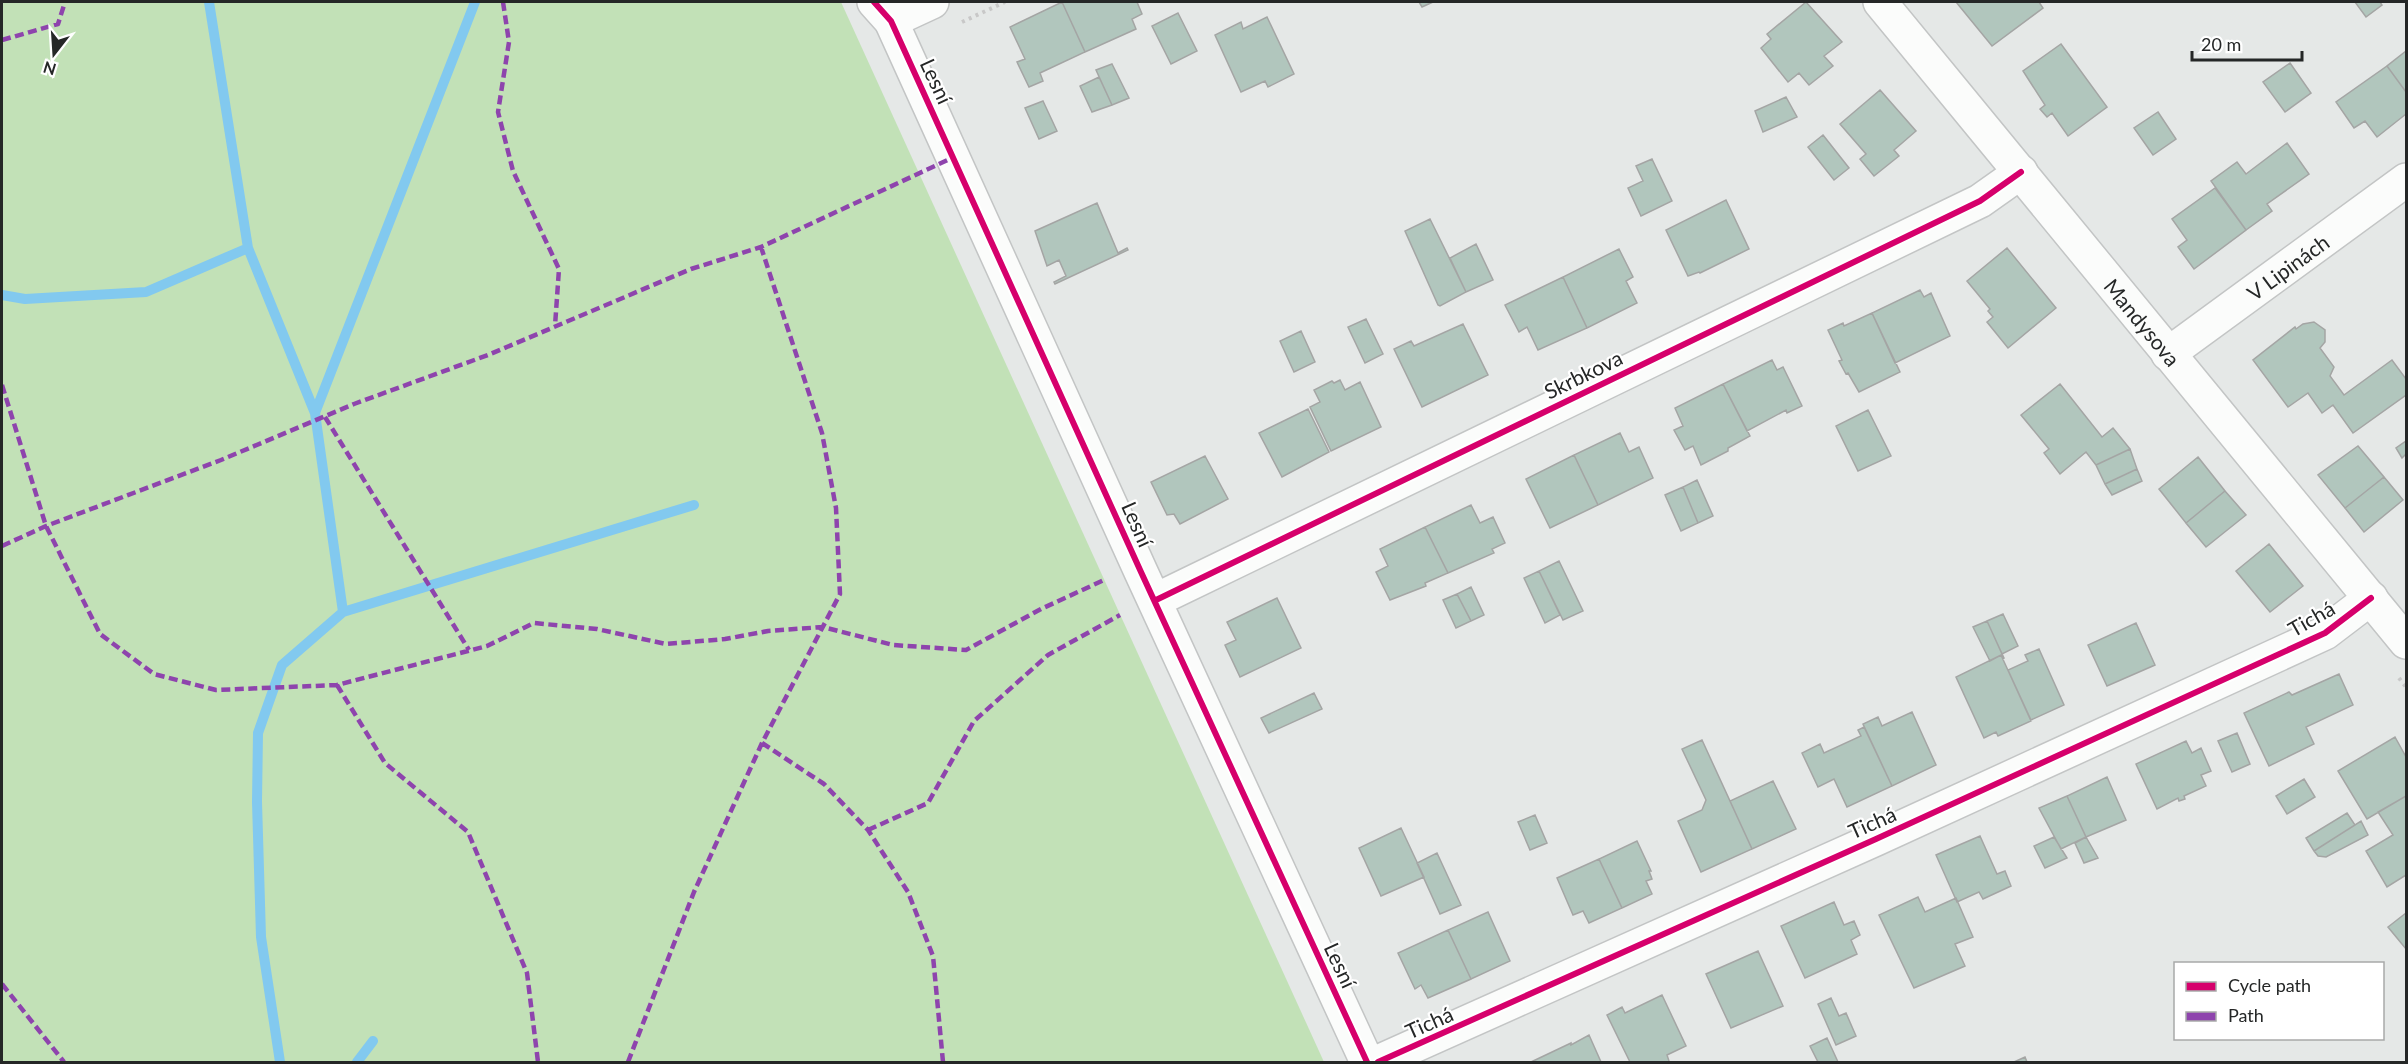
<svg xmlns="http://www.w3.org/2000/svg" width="2408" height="1064" viewBox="0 0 2408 1064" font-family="Lato,sans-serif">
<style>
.green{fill:#c2e1b7}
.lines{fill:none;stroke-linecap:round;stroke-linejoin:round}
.stream{stroke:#82c9ef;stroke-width:10}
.building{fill:#b1c6bd;stroke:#a4a5a4;stroke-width:1.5}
.street-casing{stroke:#c3c5c5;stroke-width:36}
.path{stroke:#c8c8c8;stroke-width:4;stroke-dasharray:3 4.5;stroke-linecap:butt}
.street{stroke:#fbfcfb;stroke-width:33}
.quiet{stroke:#8e44ad;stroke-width:4.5;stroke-dasharray:9 4.5;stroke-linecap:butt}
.cycleway-casing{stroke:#fff;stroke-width:10}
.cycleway{stroke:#d6006c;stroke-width:6}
.labels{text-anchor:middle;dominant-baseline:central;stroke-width:4.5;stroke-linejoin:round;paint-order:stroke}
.street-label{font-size:21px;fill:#252727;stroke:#fff}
</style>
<rect width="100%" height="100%" fill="#e5e8e7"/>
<path class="green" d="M 2,2 L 841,2 L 1324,1062 L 2,1062 Z"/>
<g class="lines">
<path class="stream" d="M 209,2 L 248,248 L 315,413 L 343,612
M 2,295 L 25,299 L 146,292 L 248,248
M 315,413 L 475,2
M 280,1062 L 261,937 L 257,802 L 258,733 L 282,665 L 343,612 L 694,505
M 357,1062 L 373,1041"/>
</g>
<path class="building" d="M 1062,2 L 1137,2 L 1142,14 L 1132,19 L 1136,29 L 1085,52 Z
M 1062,2 L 1085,52 L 1040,73 L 1043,81 L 1029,87 L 1017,62 L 1025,59 L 1010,27 Z
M 1419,2 L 1433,2 L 1422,7 Z
M 1806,2 L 1842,42 L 1824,56 L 1833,66 L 1809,85 L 1799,73 L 1788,82 L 1761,48 L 1771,39 L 1767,34 Z
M 1956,2 L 2039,2 L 2043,8 L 1992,46 Z
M 2355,2 L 2380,2 L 2382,5 L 2366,17 Z
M 1178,13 L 1197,51 L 1171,64 L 1152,26 Z
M 1267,17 L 1294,74 L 1268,87 L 1265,81 L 1241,92 L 1215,35 L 1241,22 L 1243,29 Z
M 2061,44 L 2107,107 L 2068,136 L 2052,113 L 2047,117 L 2040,109 L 2045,105 L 2023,71 Z
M 2406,51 L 2406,92 L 2387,66 Z
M 2290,63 L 2311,93 L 2285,112 L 2263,82 Z
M 1112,64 L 1129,98 L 1112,105 L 1096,70 Z
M 2387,66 L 2406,92 L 2406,114 L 2377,137 L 2365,121 L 2354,128 L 2336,102 Z
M 1099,77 L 1112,105 L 1092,112 L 1080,86 Z
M 1880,90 L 1916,131 L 1894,150 L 1899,156 L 1874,176 L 1860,159 L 1866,154 L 1840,124 Z
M 1786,97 L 1797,117 L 1763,132 L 1755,111 Z
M 1043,101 L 1057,131 L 1039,139 L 1025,108 Z
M 2158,112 L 2176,139 L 2153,155 L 2134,128 Z
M 1823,135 L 1849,168 L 1834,180 L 1808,147 Z
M 2287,143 L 2309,174 L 2267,204 L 2272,211 L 2246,230 L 2211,181 L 2237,162 L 2246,174 Z
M 1652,159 L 1672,201 L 1641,216 L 1628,188 L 1643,181 L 1636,166 Z
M 2215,188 L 2246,230 L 2194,269 L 2178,247 L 2187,240 L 2172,219 Z
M 1726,200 L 1749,249 L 1700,273 L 1699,272 L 1688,276 L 1666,230 Z
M 1097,203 L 1118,253 L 1127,248 L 1128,250 L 1055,284 L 1054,282 L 1066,276 L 1059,260 L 1047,266 L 1035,231 Z
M 1430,219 L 1466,292 L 1440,306 L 1438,305 L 1405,231 Z
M 1476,244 L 1493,280 L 1466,292 L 1450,258 Z
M 2007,248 L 2056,308 L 2008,348 L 1987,322 L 1993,317 L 1988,311 L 1990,309 L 1967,281 Z
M 1619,249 L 1633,277 L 1626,281 L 1637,303 L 1587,328 L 1563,277 Z
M 1563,277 L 1587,328 L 1538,350 L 1527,327 L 1519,332 L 1505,305 Z
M 1920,290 L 1924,297 L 1931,293 L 1950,336 L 1895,363 L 1872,313 Z
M 1872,313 L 1900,372 L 1859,392 L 1848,373 L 1846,374 L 1839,361 L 1842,360 L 1828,330 L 1843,323 L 1844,326 Z
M 1366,319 L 1383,354 L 1365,363 L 1348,327 Z
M 2314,322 L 2325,330 L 2325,342 L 2320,348 L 2334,367 L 2330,376 L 2344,395 L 2392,360 L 2406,379 L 2406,395 L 2353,433 L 2333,405 L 2322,413 L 2308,393 L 2288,407 L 2253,360 L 2295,327 L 2296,329 L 2303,324 Z
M 1463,324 L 1488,375 L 1422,407 L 1394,349 L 1411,341 L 1414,346 Z
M 1301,331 L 1315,362 L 1294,372 L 1280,341 Z
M 1772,360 L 1777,370 L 1783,367 L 1802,406 L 1787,413 L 1786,410 L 1747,431 L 1723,384 Z
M 1340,380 L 1345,390 L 1360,382 L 1381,427 L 1331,451 L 1310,407 L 1320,402 L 1314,390 L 1332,381 L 1334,383 Z
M 1723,384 L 1750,436 L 1728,448 L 1728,451 L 1701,465 L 1693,446 L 1685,450 L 1674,430 L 1683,426 L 1675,408 Z
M 2060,384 L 2102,437 L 2113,428 L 2130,449 L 2096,465 L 2086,452 L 2060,474 L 2044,453 L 2049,449 L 2021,415 Z
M 1308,409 L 1329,452 L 1282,477 L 1259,433 Z
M 1868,410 L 1891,456 L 1858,471 L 1836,426 Z
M 1620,433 L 1629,452 L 1639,447 L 1653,478 L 1598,505 L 1574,455 Z
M 2406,441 L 2406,454 L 2402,458 L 2396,448 Z
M 2358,446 L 2384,477 L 2345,508 L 2318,475 Z
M 2130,449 L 2137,469 L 2105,484 L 2096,465 Z
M 1574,455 L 1598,505 L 1550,528 L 1526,479 Z
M 1205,456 L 1228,499 L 1180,524 L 1174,514 L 1167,515 L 1151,482 Z
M 2198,457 L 2225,491 L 2186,523 L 2159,489 Z
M 2137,469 L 2142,481 L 2112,495 L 2105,484 Z
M 2384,477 L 2403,500 L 2364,532 L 2345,508 Z
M 1697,480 L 1713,516 L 1698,523 L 1683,487 Z
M 1683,487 L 1698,523 L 1681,531 L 1665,495 Z
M 2225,491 L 2246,515 L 2206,547 L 2186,523 Z
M 1471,505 L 1480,523 L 1493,517 L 1505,543 L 1492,549 L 1494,553 L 1448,573 L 1425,527 Z
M 1425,527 L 1448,573 L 1425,583 L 1426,586 L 1390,600 L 1376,572 L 1388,566 L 1380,549 Z
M 2269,544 L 2303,586 L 2270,612 L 2236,571 Z
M 1559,561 L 1583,611 L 1563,620 L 1539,571 Z
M 1539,571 L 1560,615 L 1545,623 L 1524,578 Z
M 1471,587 L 1484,615 L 1471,621 L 1457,594 Z
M 1457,594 L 1471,621 L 1456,628 L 1443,600 Z
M 1277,598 L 1301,648 L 1240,677 L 1225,645 L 1236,640 L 1227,622 Z
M 2003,614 L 2018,646 L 2002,654 L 1987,621 Z
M 1987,621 L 2004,658 L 2003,659 L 2001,655 L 1990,661 L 1973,627 Z
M 2136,623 L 2155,665 L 2107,686 L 2088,645 Z
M 2039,649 L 2064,705 L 2031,720 L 2008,670 L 2028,661 L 2025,655 Z
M 2001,655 L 2031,721 L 1998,736 L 1996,732 L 1984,738 L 1956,677 Z
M 2339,674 L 2353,705 L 2306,727 L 2314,744 L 2269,766 L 2244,713 L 2289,692 L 2292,695 Z
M 1314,693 L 1322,709 L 1269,733 L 1261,718 Z
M 1912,712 L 1936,765 L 1892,786 L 1863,724 L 1878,717 L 1882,726 Z
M 1864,727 L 1892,786 L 1847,807 L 1834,779 L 1818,787 L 1802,753 L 1820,744 L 1824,753 L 1861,736 L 1858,730 Z
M 2237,733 L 2250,764 L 2232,772 L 2218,741 Z
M 2395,737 L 2406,757 L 2406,796 L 2367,819 L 2338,771 Z
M 1702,740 L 1752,849 L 1701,872 L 1678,821 L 1702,810 L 1706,800 L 1682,749 Z
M 2186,741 L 2192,753 L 2201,748 L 2211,771 L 2201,775 L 2206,786 L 2184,796 L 2185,799 L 2179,801 L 2178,798 L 2157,809 L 2136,764 Z
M 2107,777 L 2126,820 L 2086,837 L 2067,796 Z
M 2304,779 L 2315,797 L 2287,814 L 2276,796 Z
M 1773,781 L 1796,829 L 1752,849 L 1730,801 Z
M 2067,796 L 2086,837 L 2061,849 L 2039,808 Z
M 2406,796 L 2406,875 L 2387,887 L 2366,851 L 2393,835 L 2378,812 Z
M 2347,813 L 2355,825 L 2314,851 L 2306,838 Z
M 1535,815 L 1547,843 L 1530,850 L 1518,822 Z
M 2361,821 L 2368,835 L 2326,857 L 2318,856 L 2314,851 Z
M 1401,828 L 1424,877 L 1381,896 L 1359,848 Z
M 1980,836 L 1997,874 L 2005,871 L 2011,886 L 1983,899 L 1979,892 L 1957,902 L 1936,855 Z
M 2054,837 L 2067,858 L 2045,868 L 2034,846 Z
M 2086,837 L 2098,858 L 2084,863 L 2075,843 Z
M 1637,841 L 1651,871 L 1649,871 L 1652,879 L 1646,881 L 1652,894 L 1622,908 L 1599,859 Z
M 1437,853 L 1461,905 L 1440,914 L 1417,863 Z
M 1599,859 L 1622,908 L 1589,923 L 1583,911 L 1573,915 L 1557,878 Z
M 1918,897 L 1925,912 L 1956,898 L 1973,937 L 1955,944 L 1965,966 L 1914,988 L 1879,915 Z
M 1834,902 L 1844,925 L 1854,921 L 1860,935 L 1851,940 L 1857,954 L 1805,978 L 1781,926 Z
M 1488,912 L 1510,961 L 1471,979 L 1448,930 Z
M 2406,913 L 2406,949 L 2388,927 Z
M 1448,930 L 1471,979 L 1428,998 L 1421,985 L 1415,989 L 1398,953 Z
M 1758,951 L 1783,1006 L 1731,1028 L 1706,974 Z
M 1662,995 L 1686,1046 L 1667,1055 L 1669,1061 L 1667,1062 L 1630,1062 L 1607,1015 L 1622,1007 L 1625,1013 Z
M 1831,998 L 1839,1016 L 1846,1013 L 1856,1036 L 1836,1045 L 1818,1004 Z
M 1589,1035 L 1601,1062 L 1531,1062 L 1571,1043 L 1571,1045 Z
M 1827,1038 L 1838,1062 L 1818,1062 L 1810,1046 Z
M 2025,1057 L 2027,1062 L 2014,1062 Z"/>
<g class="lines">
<defs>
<g id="street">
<path d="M 874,2 L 891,21 L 1141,572 L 1367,1062"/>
<path id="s1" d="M 1880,2 L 2406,642"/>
<path d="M 891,21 L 932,2"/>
<path id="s2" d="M 2168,354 L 2406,180"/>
<path d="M 1156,600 L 1980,201 L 2021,172"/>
<path d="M 1378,1062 L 1876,839 L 2325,633 L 2371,598"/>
</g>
</defs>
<use href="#street" class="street-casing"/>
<path class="path" d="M 962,22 L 1005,2
M 2399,678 L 2406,687"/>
<use href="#street" class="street"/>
<path class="quiet" d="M 503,2 L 509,42 L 498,112 L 513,171 L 559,269 L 555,326
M 2,40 L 58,24 L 65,2
M 2,385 L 46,526 L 100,634 L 154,674 L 216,690 L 337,685 L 487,646 L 534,623 L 597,629 L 666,644 L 725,639 L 768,631 L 823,627 L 893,645 L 966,650 L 1041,609 L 1104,580
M 325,417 L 469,650
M 2,546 L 46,526 L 221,460 L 354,404 L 488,355 L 691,269 L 761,247 L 954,157
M 337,685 L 385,763 L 468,832 L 527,973 L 538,1062
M 762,743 L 824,784 L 868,830 L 908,892 L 933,956 L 943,1062
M 868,830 L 928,803 L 974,721 L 1048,655 L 1120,615
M 2,984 L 64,1062
M 628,1062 L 694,892 L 762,743 L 840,594 L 836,508 L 822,433 L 761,247"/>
<defs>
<path id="cycleway" d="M 874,2 L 891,21 L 1141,572 L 1367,1062
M 1156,600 L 1980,201 L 2021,172
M 1378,1062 L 1876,839 L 2325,633 L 2371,598"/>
</defs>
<use href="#cycleway" class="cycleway-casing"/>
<use href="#cycleway" class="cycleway"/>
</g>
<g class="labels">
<g class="street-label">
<text transform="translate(937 81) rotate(65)">Lesní</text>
<text stroke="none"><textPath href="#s2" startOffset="148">V Lipinách</textPath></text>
<text stroke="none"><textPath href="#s1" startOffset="414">Mandysova</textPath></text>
<text transform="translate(1583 374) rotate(-26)">Skrbkova</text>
<text transform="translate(1138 524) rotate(66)">Lesní</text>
<text transform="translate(2311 618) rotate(-30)">Tichá</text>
<text transform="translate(1872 822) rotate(-24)">Tichá</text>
<text transform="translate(1341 965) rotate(65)">Lesní</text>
<text transform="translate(1429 1022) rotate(-24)">Tichá</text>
</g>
</g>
<rect width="2408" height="1064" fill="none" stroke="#252727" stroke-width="6"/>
<rect x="2174" y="962" width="210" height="78" fill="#ffffff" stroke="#a8a9a9" stroke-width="1.5"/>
<rect x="2186" y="982" width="30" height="9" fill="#d6006c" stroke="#a8a9a9" stroke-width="1.5"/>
<text x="2228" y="992" font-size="18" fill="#252727">Cycle path</text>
<rect x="2186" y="1012" width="30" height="9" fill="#8e44ad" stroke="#a8a9a9" stroke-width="1.5"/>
<text x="2228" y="1022" font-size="18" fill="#252727">Path</text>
<g transform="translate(54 54) rotate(197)" stroke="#ffffff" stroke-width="4.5" paint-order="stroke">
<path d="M0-4.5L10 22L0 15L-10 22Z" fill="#252727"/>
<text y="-9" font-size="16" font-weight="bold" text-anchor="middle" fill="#252727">N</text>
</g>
<path d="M2192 51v9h110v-9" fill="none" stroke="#252727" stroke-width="3"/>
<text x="2201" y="51" font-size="18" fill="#252727" stroke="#ffffff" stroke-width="4.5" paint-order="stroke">20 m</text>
</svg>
